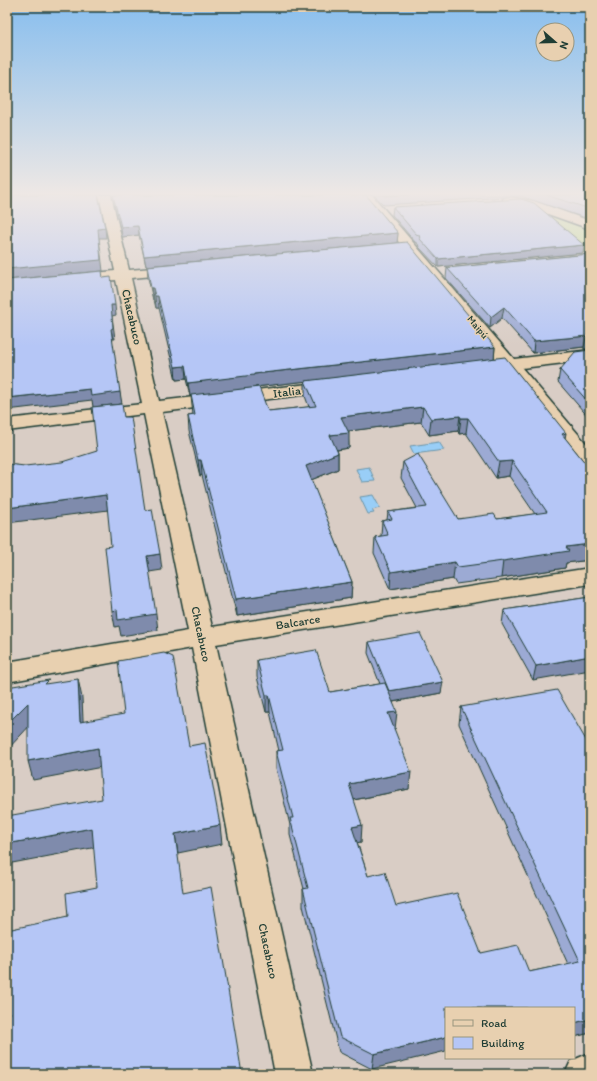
<svg xmlns="http://www.w3.org/2000/svg" width="597" height="1081" viewBox="0 0 597 1081" font-family="Itim,sans-serif">
<style>
.green{fill:#c2db92;stroke:#708c63}
.water{fill:#99cef7;stroke:#6894a9}
.lines{fill:none;stroke-linecap:round;stroke-linejoin:round}
.minor-casing{stroke:#1f3d34;stroke-width:3}
.secondary-casing{stroke:#1f3d34;stroke-width:3}
.minor{fill:#e8d0b0;fill-rule:evenodd}
.secondary{fill:#e8d0b0;fill-rule:evenodd}
.wall{fill:#9caad4;stroke:#1f3d34;fill-rule:evenodd}
.shaded-wall{fill:#7f8bac;stroke:#1f3d34}
.building{fill:#b5c6f6;stroke:#1f3d34}
.labels{text-anchor:middle;dominant-baseline:central;stroke-width:3;stroke-linejoin:round;paint-order:stroke}
.far-street-label{font-size:10px;fill:#1f3d34;stroke:#e8d0b0}
.street-label{font-size:12px;fill:#1f3d34;stroke:#e8d0b0}
</style>
<rect width="100%" height="100%" fill="#d9cdc5"/>
<filter id="ink" filterUnits="userSpaceOnUse"><feTurbulence type="fractalNoise" baseFrequency=".025" numOctaves="2"/><feDisplacementMap in="SourceGraphic" scale="8" xChannelSelector="R" yChannelSelector="G"/><feConvolveMatrix kernelMatrix="1 2 1 2 8 2 1 2 1" color-interpolation-filters="sRGB"/></filter>
<g filter="url(#ink)">
<path class="green" d="M 539,209 L 590,226 L 590,251 L 580,253 Z"/>
<path class="water" d="M 439,442 L 444,450 L 414,454 L 410,446 Z
M 369,467 L 375,481 L 362,482 L 356,469 Z
M 373,495 L 380,508 L 372,510 L 374,513 L 368,514 L 360,497 Z"/>
<g class="lines">
<defs>
<path id="minor" d="M 99,195 L 111,195 L 129,270 L 177,266 L 182,267 L 184,270 L 182,273 L 177,274 L 131,278 L 159,401 L 335,381 L 341,382 L 344,386 L 341,390 L 335,391 L 162,412 L 212,627 L 590,568 L 590,584 L 216,644 L 313,1074 L 275,1074 L 192,648 L 7,682 L 7,662 L 188,631 L 144,414 L 7,431 L 7,419 L 142,404 L 116,280 L 74,283 L 69,282 L 67,279 L 69,276 L 74,275 L 115,271 Z
M 360,195 L 372,195 L 514,359 L 590,350 L 590,360 L 522,368 L 590,448 L 590,466 L 583,464 L 505,370 L 482,373 L 476,372 L 473,368 L 476,364 L 497,361 Z
M 508,197 L 534,201 L 590,221 L 590,229 L 528,207 L 504,204 L 502,201 L 504,198 Z"/>
<path id="secondary" d="M 590,1053 L 590,1074 L 565,1074 L 571,1061 Z"/>
</defs>
<use href="#minor" class="minor-casing"/>
<use href="#secondary" class="secondary-casing"/>
<use href="#minor" class="minor"/>
<use href="#secondary" class="secondary"/>
</g>
<path class="wall" d="M 112,195 L 366,195 L 398,233 L 397,243 L 146,266 L 139,235 L 122,237 Z
M 374,195 L 590,195 L 590,219 L 576,215 L 521,196 L 384,205 Z
M 393,207 L 583,253 L 438,267 L 419,247 L 418,244 L 415,242 L 392,215 Z
M 590,254 L 590,349 L 584,349 L 584,347 L 533,353 L 502,318 L 490,328 L 446,278 L 447,268 Z
M 147,266 L 495,347 L 494,359 L 565,438 L 590,469 L 590,560 L 566,563 L 565,568 L 501,578 L 456,584 L 453,579 L 390,589 L 374,553 L 375,537 L 381,536 L 382,521 L 387,520 L 388,512 L 417,508 L 401,478 L 403,462 L 458,519 L 497,519 L 535,514 L 509,476 L 496,478 L 466,433 L 459,434 L 458,431 L 429,435 L 421,422 L 348,431 L 349,448 L 337,450 L 338,453 L 338,469 L 311,480 L 352,582 L 351,598 L 237,616 L 202,475 L 200,476 L 189,431 L 188,416 L 193,415 L 191,396 L 190,396 L 186,379 L 176,380 L 159,308 L 156,308 L 154,300 L 153,300 L 148,278 ZM 330,378 L 305,381 L 305,396 L 309,407 L 268,411 L 255,387 Z
M 590,350 L 590,419 L 558,382 L 560,370 Z
M 590,597 L 533,680 L 502,624 L 504,610 Z
M 369,642 L 441,693 L 393,702 L 395,729 L 394,729 L 409,789 L 354,800 L 361,842 L 357,842 L 368,876 L 396,906 L 481,953 L 529,972 L 568,964 L 459,724 L 461,707 L 590,747 L 590,1033 L 574,1037 L 574,1008 L 446,1008 L 372,1069 L 339,1052 L 303,906 L 303,889 L 304,889 L 290,835 L 290,825 L 276,768 L 276,751 L 279,751 L 270,712 L 266,712 L 257,677 L 257,660 L 330,692 L 380,684 L 368,653 Z"/>
<path class="shaded-wall" d="M 138,226 L 139,235 L 122,237 L 121,227 Z
M 105,228 L 106,238 L 99,238 L 103,271 L 7,280 L 7,269 L 98,229 Z
M 398,233 L 397,243 L 146,266 L 144,256 Z
M 584,245 L 583,253 L 438,267 L 438,259 Z
M 151,288 L 153,288 L 154,300 L 153,300 Z
M 155,296 L 158,296 L 159,308 L 156,308 Z
M 111,305 L 115,305 L 116,315 L 112,316 L 115,339 L 113,339 L 111,329 Z
M 504,307 L 502,318 L 490,328 L 491,317 Z
M 588,336 L 586,338 L 584,347 L 533,353 L 534,341 Z
M 495,347 L 494,360 L 255,387 L 255,388 L 190,396 L 188,383 L 254,374 Z
M 185,366 L 186,379 L 176,380 L 175,367 Z
M 90,389 L 120,392 L 122,404 L 93,407 L 92,400 L 7,410 L 7,398 Z
M 423,407 L 421,422 L 341,432 L 341,417 Z
M 460,416 L 458,431 L 429,435 L 431,419 Z
M 461,418 L 468,418 L 466,433 L 459,434 Z
M 349,433 L 349,448 L 330,451 L 330,435 Z
M 566,433 L 563,449 L 562,434 Z
M 338,453 L 338,469 L 306,482 L 306,466 Z
M 198,460 L 201,460 L 202,475 L 200,476 Z
M 512,461 L 509,476 L 496,478 L 499,462 Z
M 106,495 L 108,510 L 7,523 L 7,508 Z
M 590,544 L 590,560 L 566,563 L 565,568 L 501,578 L 503,561 L 566,547 Z
M 160,554 L 162,570 L 149,572 L 147,556 Z
M 455,562 L 453,579 L 390,589 L 391,572 Z
M 352,582 L 351,598 L 237,616 L 236,599 Z
M 117,610 L 156,614 L 158,630 L 121,636 L 119,626 L 115,627 L 112,611 Z
M 590,656 L 590,670 L 533,680 L 536,666 Z
M 78,679 L 82,698 L 84,741 L 80,722 Z
M 443,682 L 441,693 L 387,703 L 388,691 Z
M 266,695 L 269,695 L 270,712 L 266,712 Z
M 28,703 L 33,722 L 7,750 L 7,724 Z
M 397,712 L 395,729 L 387,730 L 388,713 Z
M 98,748 L 102,767 L 33,780 L 28,761 Z
M 411,772 L 409,789 L 348,801 L 349,784 Z
M 220,825 L 222,844 L 178,853 L 175,834 Z
M 362,825 L 361,842 L 351,844 L 352,827 Z
M 92,828 L 97,847 L 7,864 L 7,844 Z
M 10,967 L 17,985 L 7,988 L 7,968 Z
M 590,1019 L 590,1033 L 574,1037 L 574,1023 Z
M 446,1037 L 446,1051 L 372,1069 L 374,1054 Z"/>
<path class="building" d="M 7,195 L 98,195 L 105,228 L 98,229 L 101,260 L 7,269 Z
M 113,195 L 366,195 L 398,233 L 144,256 L 138,226 L 121,227 Z
M 383,195 L 408,195 L 384,196 Z
M 546,195 L 590,195 L 590,209 L 578,205 Z
M 521,199 L 534,203 L 584,245 L 438,259 L 420,239 L 419,235 L 416,234 L 393,207 Z
M 407,242 L 495,347 L 254,374 L 254,375 L 188,383 L 185,366 L 175,367 L 158,296 L 155,296 L 153,288 L 151,288 L 147,266 Z
M 590,254 L 590,338 L 586,338 L 588,336 L 534,341 L 504,307 L 491,317 L 447,268 Z
M 102,271 L 103,278 L 111,277 L 115,305 L 111,305 L 113,328 L 111,329 L 120,392 L 91,396 L 90,389 L 7,398 L 7,280 Z
M 590,350 L 590,404 L 560,370 L 575,352 Z
M 505,357 L 566,433 L 562,434 L 590,469 L 590,544 L 566,547 L 569,551 L 503,561 L 458,567 L 455,562 L 391,572 L 375,537 L 388,535 L 382,521 L 392,519 L 388,512 L 427,507 L 403,462 L 418,454 L 458,519 L 494,514 L 497,519 L 547,512 L 512,461 L 499,462 L 468,418 L 461,418 L 460,416 L 431,419 L 423,407 L 341,417 L 349,433 L 330,435 L 338,453 L 306,466 L 352,582 L 236,599 L 201,460 L 198,460 L 188,416 L 195,415 L 191,395 L 259,387 L 268,411 L 316,406 L 305,381 Z
M 122,404 L 124,417 L 131,417 L 145,510 L 152,509 L 160,554 L 147,556 L 156,614 L 118,620 L 117,610 L 112,611 L 105,547 L 111,546 L 106,495 L 7,508 L 7,464 L 25,466 L 62,462 L 97,451 L 92,407 Z
M 590,597 L 590,633 L 589,633 L 590,634 L 590,656 L 536,666 L 504,610 Z
M 420,633 L 443,682 L 389,691 L 369,642 Z
M 316,650 L 330,692 L 385,683 L 397,712 L 388,713 L 411,772 L 349,784 L 362,825 L 352,827 L 368,876 L 385,872 L 396,906 L 457,893 L 481,953 L 518,945 L 529,972 L 580,961 L 461,707 L 557,690 L 590,747 L 590,1019 L 574,1023 L 574,1008 L 446,1008 L 446,1037 L 374,1054 L 340,1037 L 303,889 L 308,888 L 290,818 L 293,818 L 276,751 L 283,750 L 269,695 L 266,695 L 257,660 Z
M 164,653 L 173,657 L 189,746 L 205,743 L 220,825 L 175,834 L 183,893 L 211,887 L 242,1074 L 7,1074 L 7,1061 L 9,1060 L 10,967 L 7,968 L 7,930 L 68,917 L 66,893 L 97,887 L 92,828 L 7,844 L 7,816 L 102,799 L 98,748 L 28,761 L 28,703 L 7,724 L 7,687 L 49,680 L 45,684 L 78,679 L 80,722 L 124,714 L 118,661 Z"/>
</g>
<linearGradient id="sky" x2="0" y2="1"><stop stop-color="#88beee"/><stop offset="0.56" stop-color="#eee8e5"/><stop offset="1" stop-color="#eee8e5" stop-opacity="0"/></linearGradient>
<rect width="597" height="346" fill="url(#sky)"/>
<g class="labels">
<g class="far-street-label">
<text transform="translate(478 327) rotate(50)">Maipú</text>
</g>
<g class="street-label">
<text transform="translate(132 317) rotate(77)">Chacabuco</text>
<text transform="translate(287 392) rotate(-7)">Italia</text>
<text transform="translate(298 622) rotate(-9)">Balcarce</text>
<text transform="translate(201 634) rotate(78)">Chacabuco</text>
<text transform="translate(268 951) rotate(78)">Chacabuco</text>
</g>
</g>
<rect width="597" height="1081" fill="none" stroke="#e8d0b0" stroke-width="24"/>
<rect x="12" y="12" width="573" height="1057" fill="none" stroke="#1f3d34" stroke-width="1.5" filter="url(#ink)"/>
<rect x="445" y="1007" width="130" height="52" fill="#e8d0b0" stroke="#98957e"/>
<rect x="453" y="1020" width="20" height="6" fill="#e8d0b0" stroke="#98957e"/>
<text x="481" y="1027" font-size="12" fill="#1f3d34">Road</text>
<rect x="453" y="1037" width="20" height="12" fill="#b5c6f6" stroke="#98957e"/>
<text x="481" y="1047" font-size="12" fill="#1f3d34">Building</text>
<g transform="translate(555 42) rotate(110)"><circle r="19" fill="#e8d0b0" stroke="#98957e"/>
<path d="M0-3L7 15L0 10L-7 15Z" fill="#1f3d34"/>
<text y="-6" font-size="11" font-weight="bold" text-anchor="middle" fill="#1f3d34">N</text>
</g>
</svg>
